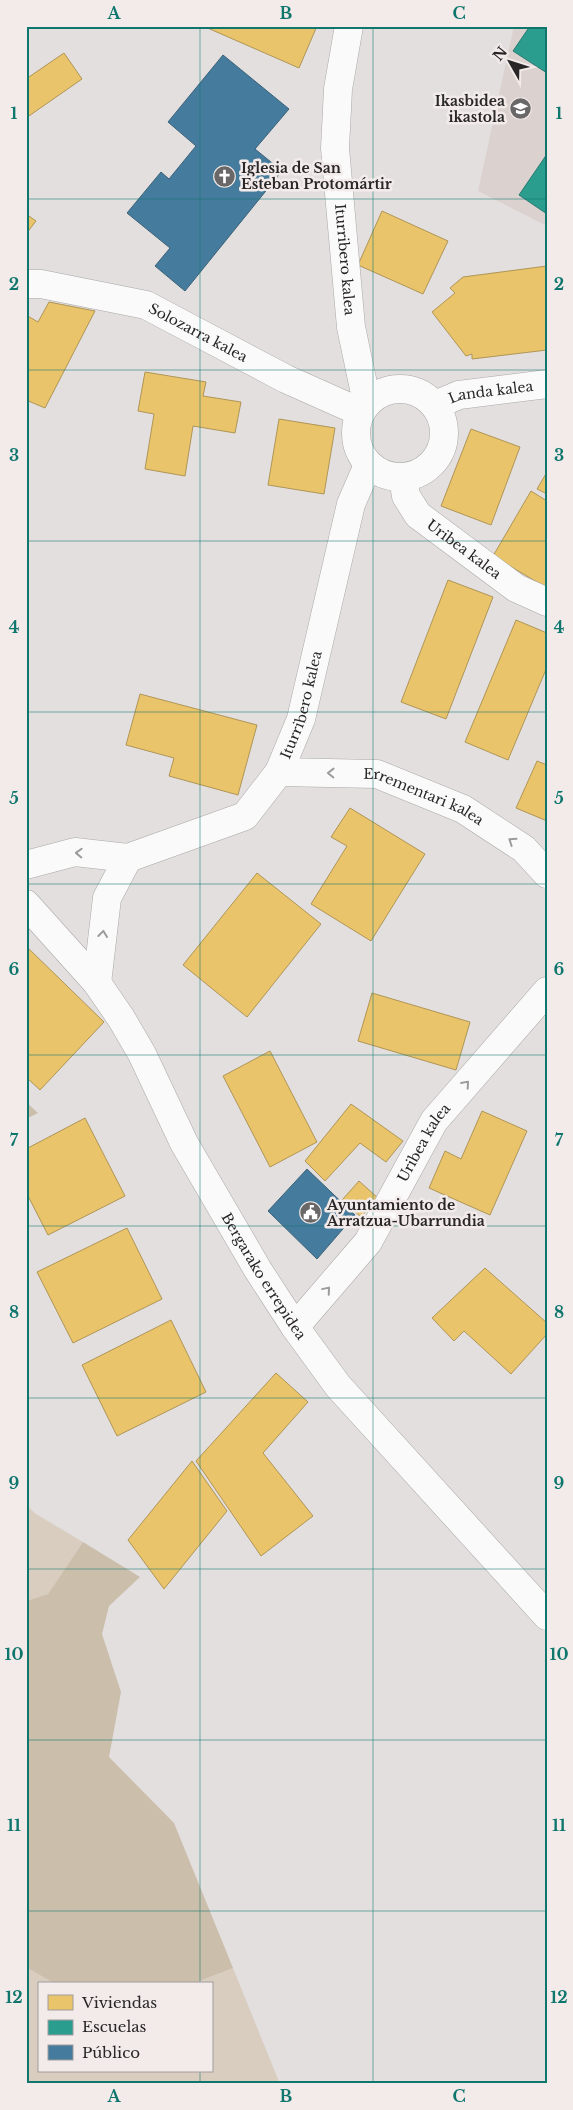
<svg xmlns="http://www.w3.org/2000/svg" width="573" height="2110" viewBox="0 0 573 2110" font-family="'Libre Baskerville',serif">
<style>
.built{fill:#dbd1cf}
.green{fill:#d9cdbf}
.forest{fill:#cbbeab}
.homes{fill:#e9c46a;stroke:#af9556}
.schools{fill:#2a9d8f;stroke:#297970}
.public{fill:#457b9d;stroke:#3c6279}
.lines{fill:none;stroke-linecap:round;stroke-linejoin:round}
.minor-casing{stroke:#aaa7a7;stroke-width:29}
.minor{stroke:#fbfafa;stroke-width:28}
.oneway{stroke:#9c9b9b}
.grid{fill:none;stroke:#0f766e;stroke-width:1;stroke-opacity:0.55}
.labels{text-anchor:middle;dominant-baseline:central;stroke-width:5;stroke-linejoin:round;paint-order:stroke}
.poi-label{font-size:14px;font-weight:bold;fill:#282626;stroke:#f2ebea;text-anchor:start}
.street-label{font-size:14px;fill:#282626;stroke:#f2ebea}
.neatline{fill:none;stroke:#0f766e;stroke-width:2}
.grid-label{font-size:16px;text-anchor:middle;font-weight:bold;fill:#0f766e}
</style>
<rect width="100%" height="100%" fill="#e3dfdf"/>
<path class="built" d="M 514,26 L 547,26 L 547,226 L 478,191 Z"/>
<path class="green" d="M 26,1505 L 36,1514 L 83,1542 L 48,1594 L 26,1601 Z
M 26,1967 L 55,1984 L 39,1984 L 39,2071 L 211,2071 L 211,1984 L 192,1984 L 233,1968 L 280,2084 L 26,2084 Z"/>
<path class="forest" d="M 26,1102 L 38,1113 L 26,1119 Z
M 83,1542 L 140,1577 L 109,1606 L 102,1634 L 121,1692 L 109,1757 L 174,1823 L 233,1968 L 192,1984 L 55,1984 L 26,1967 L 26,1601 L 48,1594 Z"/>
<path class="homes" d="M 203,26 L 317,26 L 299,68 Z
M 64,53 L 82,79 L 26,118 L 26,79 Z
M 382,211 L 448,241 L 423,294 L 358,265 Z
M 26,214 L 36,221 L 26,234 Z
M 547,266 L 547,350 L 472,359 L 472,354 L 466,356 L 432,312 L 455,293 L 450,288 L 463,277 Z
M 49,302 L 95,311 L 45,408 L 26,400 L 26,315 L 38,322 Z
M 145,372 L 206,382 L 203,396 L 241,402 L 235,433 L 193,426 L 185,476 L 145,469 L 154,414 L 138,411 Z
M 279,419 L 335,428 L 324,494 L 268,485 Z
M 471,429 L 520,447 L 491,525 L 441,506 Z
M 547,472 L 547,494 L 537,489 Z
M 531,491 L 547,501 L 547,588 L 493,556 Z
M 448,580 L 493,597 L 446,719 L 401,702 Z
M 516,620 L 547,633 L 547,667 L 508,760 L 465,742 Z
M 140,694 L 257,725 L 238,795 L 169,776 L 174,758 L 126,745 Z
M 537,761 L 547,765 L 547,821 L 516,808 Z
M 350,808 L 425,854 L 371,941 L 311,904 L 347,846 L 331,837 Z
M 257,873 L 321,924 L 247,1017 L 183,965 Z
M 26,946 L 104,1022 L 40,1090 L 26,1077 Z
M 372,993 L 470,1022 L 456,1070 L 358,1041 Z
M 270,1051 L 317,1142 L 270,1167 L 223,1076 Z
M 351,1104 L 403,1141 L 386,1162 L 360,1143 L 325,1181 L 305,1161 Z
M 482,1111 L 527,1131 L 490,1215 L 429,1188 L 445,1151 L 461,1159 Z
M 85,1118 L 125,1196 L 48,1235 L 26,1192 L 26,1149 Z
M 359,1181 L 378,1198 L 361,1217 L 342,1200 Z
M 127,1228 L 162,1299 L 73,1343 L 37,1272 Z
M 485,1268 L 547,1323 L 547,1334 L 511,1374 L 464,1331 L 454,1341 L 432,1318 Z
M 171,1320 L 206,1392 L 117,1436 L 82,1365 Z
M 276,1373 L 308,1402 L 263,1453 L 313,1516 L 261,1556 L 196,1461 Z
M 192,1461 L 227,1511 L 164,1589 L 128,1540 Z"/>
<path class="schools" d="M 530,26 L 547,26 L 547,73 L 513,51 Z
M 547,154 L 547,214 L 519,195 Z"/>
<path class="public" d="M 223,55 L 289,109 L 255,149 L 282,171 L 185,291 L 155,266 L 170,248 L 127,213 L 161,172 L 169,179 L 196,146 L 168,122 Z
M 307,1169 L 355,1215 L 317,1259 L 268,1211 Z"/>
<g class="lines">
<defs>
<g id="minor">
<path id="s1" d="M 349,26 L 338,89 L 335,148 L 351,327 L 367,403"/>
<path id="s2" d="M 26,284 L 41,284 L 146,305 L 286,379 L 360,412"/>
<circle cx="400" cy="433" r="44"/>
<path id="s3" d="M 435,405 L 459,395 L 547,384"/>
<path id="s4" d="M 403,477 L 406,496 L 418,515 L 516,588 L 547,602"/>
<path id="s5" d="M 279,772 L 377,774 L 463,809 L 524,849 L 547,874"/>
<path id="s6" d="M 26,865 L 75,852 L 128,858 L 245,816 L 279,772 L 301,719 L 351,504 L 368,465"/>
<path id="s7" d="M 26,904 L 97,983 L 121,1018 L 142,1054 L 184,1143 L 258,1270 L 295,1327 L 338,1386 L 547,1616"/>
<path d="M 97,983 L 107,898 L 128,858"/>
<path id="s8" d="M 295,1327 L 368,1242 L 434,1121 L 547,991"/>
</g>
</defs>
<use href="#minor" class="minor-casing"/>
<use href="#minor" class="minor"/>
</g>
<defs><path id="oneway-chevron" d="M-2-3.5L2.5 0L-2 3.5" fill="none" stroke-width="1.6" stroke-linecap="round" stroke-linejoin="round" transform="scale(1.25)"/></defs>
<g class="oneway">
<use href="#oneway-chevron" transform="translate(331 773) rotate(-179)"/>
<use href="#oneway-chevron" transform="translate(512 841) rotate(-146)"/>
<use href="#oneway-chevron" transform="translate(79 853) rotate(-178)"/>
<use href="#oneway-chevron" transform="translate(103 934) rotate(-83)"/>
<use href="#oneway-chevron" transform="translate(466 1084) rotate(-49)"/>
<use href="#oneway-chevron" transform="translate(327 1290) rotate(-50)"/>
</g>
<path class="grid" d="M 200,26 L 200,1984M 373,26 L 373,2084M 26,199 L 547,199M 26,370 L 547,370M 26,541 L 547,541M 26,712 L 547,712M 26,884 L 547,884M 26,1055 L 547,1055M 26,1226 L 547,1226M 26,1398 L 547,1398M 26,1569 L 547,1569M 26,1740 L 547,1740M 26,1911 L 547,1911M 200,2071 L 200,2084"/>
<defs>
<symbol id="school-disc" viewBox="-11 -11 22 22"><circle r="9.5" fill="#696767" stroke="#f2ebea"/><path d="M0-5L7-2L0 1L-7-2ZM-4 1L0 2.5L4 1V4Q0 6-4 4Z" fill="#fff"/></symbol>
<symbol id="church-disc" viewBox="-11 -11 22 22"><circle r="9.5" fill="#696767" stroke="#f2ebea"/><path d="M-1.2-6h2.4v3.5h3.3v2.4h-3.3V6h-2.4V-.1h-3.3v-2.4h3.3Z" fill="#fff"/></symbol>
<symbol id="civic-disc" viewBox="-11 -11 22 22"><circle r="9.5" fill="#696767" stroke="#f2ebea"/><path d="M-.6-6.5H3V-4.5H.6V-3L4-1V1h2V6H-6V1h2V-1L-.6-3ZM-1.2 2.5V6h2.4V2.5Z" fill="#fff"/></symbol>
</defs>
<g fill-rule="evenodd">
<use href="#school-disc" x="508" y="96" width="25" height="25"/>
<use href="#church-disc" x="212" y="164" width="25" height="25"/>
<use href="#civic-disc" x="298" y="1200" width="25" height="25"/>
</g>
<g class="labels">
<g class="poi-label">
<text x="505" y="101" text-anchor="end">Ikasbidea<tspan x="505" dy="16">ikastola</tspan></text>
<text x="241" y="168">Iglesia de San<tspan x="241" dy="16">Esteban Protomártir</tspan></text>
<text x="327" y="1205">Ayuntamiento de<tspan x="327" dy="16">Arratzua-Ubarrundia</tspan></text>
</g>
<g class="street-label">
<text stroke="none"><textPath href="#s1" startOffset="235">Iturribero kalea</textPath></text>
<text stroke="none"><textPath href="#s2" startOffset="181">Solozarra kalea</textPath></text>
<text stroke="none"><textPath href="#s3" startOffset="58">Landa kalea</textPath></text>
<text stroke="none"><textPath href="#s4" startOffset="99">Uribea kalea</textPath></text>
<text stroke="none"><textPath href="#s6" startOffset="355">Iturribero kalea</textPath></text>
<text stroke="none"><textPath href="#s5" startOffset="149">Errementari kalea</textPath></text>
<text stroke="none"><textPath href="#s8" startOffset="226">Uribea kalea</textPath></text>
<text stroke="none"><textPath href="#s7" startOffset="444">Bergarako errepidea</textPath></text>
</g>
</g>
<rect width="573" height="2110" fill="none" stroke="#f2ebea" stroke-width="55"/>
<rect x="38" y="1982" width="175" height="90" fill="#f2ebea" stroke="#a19c9c"/>
<rect x="48" y="1995" width="25" height="15" fill="#e9c46a" stroke="#a19c9c"/>
<text x="82" y="2008" font-size="15" fill="#282626">Viviendas</text>
<rect x="48" y="2020" width="25" height="15" fill="#2a9d8f" stroke="#a19c9c"/>
<text x="82" y="2032" font-size="15" fill="#282626">Escuelas</text>
<rect x="48" y="2045" width="25" height="15" fill="#457b9d" stroke="#a19c9c"/>
<text x="82" y="2058" font-size="15" fill="#282626">Público</text>
<g transform="translate(510 62) rotate(309)" stroke="#f2ebea" stroke-width="4" paint-order="stroke">
<path d="M0-4L9 19L0 12L-9 19Z" fill="#282626"/>
<text y="-8" font-size="14" font-weight="bold" text-anchor="middle" fill="#282626">N</text>
</g>
<rect x="28" y="28" width="518" height="2054" class="neatline"/>
<g class="grid-label">
<text x="114" y="19">A</text>
<text x="286" y="19">B</text>
<text x="459" y="19">C</text>
<text x="14" y="119">1</text>
<text x="559" y="119">1</text>
<text x="14" y="290">2</text>
<text x="559" y="290">2</text>
<text x="14" y="461">3</text>
<text x="559" y="461">3</text>
<text x="14" y="633">4</text>
<text x="559" y="633">4</text>
<text x="14" y="804">5</text>
<text x="559" y="804">5</text>
<text x="14" y="975">6</text>
<text x="559" y="975">6</text>
<text x="14" y="1146">7</text>
<text x="559" y="1146">7</text>
<text x="14" y="1318">8</text>
<text x="559" y="1318">8</text>
<text x="14" y="1489">9</text>
<text x="559" y="1489">9</text>
<text x="14" y="1660">10</text>
<text x="559" y="1660">10</text>
<text x="14" y="1831">11</text>
<text x="559" y="1831">11</text>
<text x="14" y="2003">12</text>
<text x="559" y="2003">12</text>
<text x="114" y="2102">A</text>
<text x="286" y="2102">B</text>
<text x="459" y="2102">C</text>
</g>
</svg>
